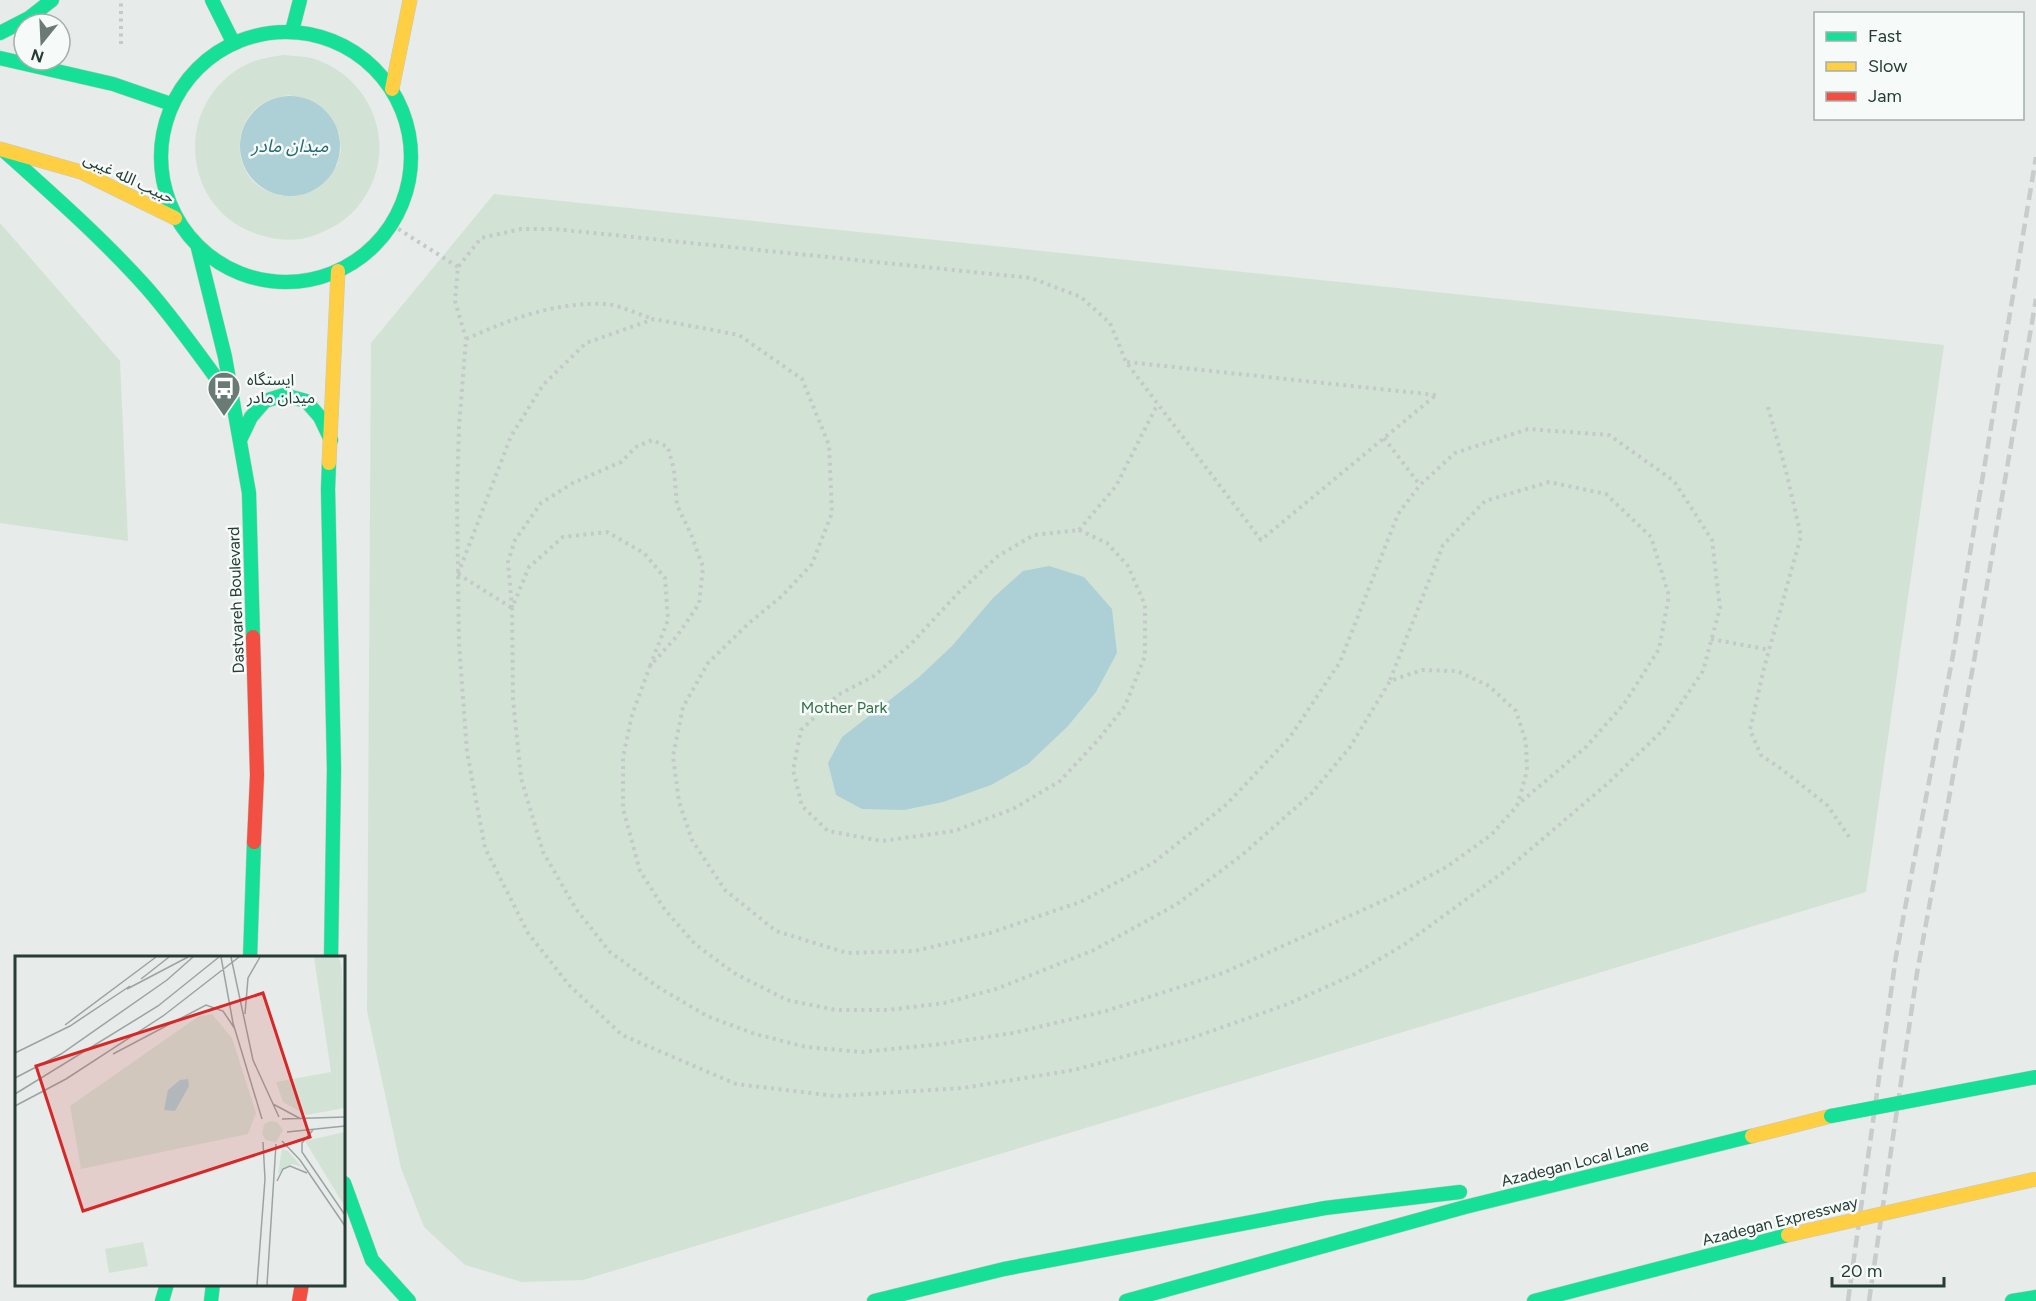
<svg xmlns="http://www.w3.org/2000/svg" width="2036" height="1301" viewBox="0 0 2036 1301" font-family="Figtree,'Noto Sans Arabic',sans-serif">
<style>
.green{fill:#d2e3d6;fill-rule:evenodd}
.water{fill:#acd0d5}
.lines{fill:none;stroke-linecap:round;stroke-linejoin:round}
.fast-casing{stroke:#c3c9c6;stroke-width:15}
.slow-casing{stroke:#c3c9c6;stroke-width:15}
.jam-casing{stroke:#c3c9c6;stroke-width:15}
.path{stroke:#c3cac7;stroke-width:4;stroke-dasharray:3 4.5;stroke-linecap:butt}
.fast{stroke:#16e098;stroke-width:14}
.slow{stroke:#ffcf43;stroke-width:14}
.jam{stroke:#f24e42;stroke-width:14}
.rail{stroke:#c8ccca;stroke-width:4.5;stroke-dasharray:12 6;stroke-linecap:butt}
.fast-bridge-casing{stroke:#c3cac7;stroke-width:15;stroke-linecap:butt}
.slow-bridge-casing{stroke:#c3cac7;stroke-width:15;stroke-linecap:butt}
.fast-bridge{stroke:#16e098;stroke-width:14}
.slow-bridge{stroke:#ffcf43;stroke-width:14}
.labels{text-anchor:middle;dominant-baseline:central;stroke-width:5;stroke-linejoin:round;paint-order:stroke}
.street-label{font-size:16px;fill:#263d37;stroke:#f6faf8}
.poi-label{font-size:16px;fill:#263d37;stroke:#f6faf8;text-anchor:start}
.park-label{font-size:16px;fill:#34714a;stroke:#f6faf8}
.water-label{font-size:18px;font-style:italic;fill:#256974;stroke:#f6faf8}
.inset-road{fill:none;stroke:#9aa5a2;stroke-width:1.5}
.view{fill:#d62828;fill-opacity:0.15;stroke:#d62828;stroke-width:3}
.inset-edge{fill:none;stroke:#263d37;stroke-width:3}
</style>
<rect width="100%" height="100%" fill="#e7ebe9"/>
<path class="green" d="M 283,55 C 293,56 305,56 315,59 C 372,79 397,143 366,195 C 354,215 338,226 318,234 C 299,242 279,241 260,235 C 177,210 173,95 252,62 C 262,58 273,57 283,55 ZM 290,95 L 339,133 L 341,150 L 337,166 L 282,196 C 271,193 261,189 253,181 C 233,160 236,123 259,106 C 268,99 279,97 290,95 Z
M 494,194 L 1944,345 L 1866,892 L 583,1280 L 522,1282 L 465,1265 L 424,1227 L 401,1168 L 367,1011 L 371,343 Z
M 0,223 L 120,361 L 128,541 L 0,523 Z"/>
<path class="water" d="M240 146a50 50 0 1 1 100 0a50 50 0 1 1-100 0Z
M 1049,566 L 1084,577 L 1112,609 L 1117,653 L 1096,692 L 1068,726 L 1028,764 L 991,785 L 943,802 L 904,810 L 862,809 L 836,795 L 828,763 L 842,737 L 918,678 L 952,646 L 993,598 L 1023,571 Z"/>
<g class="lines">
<defs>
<path id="fast" d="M 212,0 L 233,42
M 292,31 L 300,0
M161 157a125 125 0 1 1 250 0a125 125 0 1 1-250 0Z
M 0,33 L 29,18 L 52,0
M 0,58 L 113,84 L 171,104
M 3,150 C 52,194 102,238 146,287 C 175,320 201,357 227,393
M 198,248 L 225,357 L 249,493 L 253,637
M 240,440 L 251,417 L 265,401 L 284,395 L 306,401 L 320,417 L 331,440
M 329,463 L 328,489 L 334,769 L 331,958
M 250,958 L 254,842
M 344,1183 L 372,1260 L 409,1301
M 162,1301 L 167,1284
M 211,1301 L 213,1284
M 874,1301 L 1004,1269 L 1325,1208 L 1460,1192
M 1126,1301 L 1465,1207 L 1752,1136
M 1534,1301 L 1788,1235
M 2012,1301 L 2036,1297"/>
<path id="slow" d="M 392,89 L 410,0
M 0,149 L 81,172 L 175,218
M 329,463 L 338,271
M 1752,1136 L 1831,1116"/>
<path id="jam" d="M 253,637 L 257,775 L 254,842
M 299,1301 L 302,1284"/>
</defs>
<use href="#fast" class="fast-casing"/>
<use href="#slow" class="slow-casing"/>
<use href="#jam" class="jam-casing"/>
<path class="path" d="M 121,44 L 121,0
M 392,225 L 458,267
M 466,339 C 511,319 554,302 605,304 C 621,305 639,315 654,319
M 1127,362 L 1436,395
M 1768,407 L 1786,471 L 1801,536 L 1764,668 L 1750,730 L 1761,755 L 1784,771 L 1828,806 L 1849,837
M 1384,438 L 1420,485
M 1079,530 L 1107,543 L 1128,566 L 1145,605 L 1145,656 L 1125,706 L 1098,740 L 1060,781 L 1013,809 L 954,831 L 882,841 L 828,831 L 802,806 L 793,770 L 801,730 L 838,695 L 874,676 L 911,644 L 959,592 L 998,556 L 1034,535 Z
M 1079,530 L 1116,486 L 1158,403
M 458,574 L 511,436 L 543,385 L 586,343 L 654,319 L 739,335 L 802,379 L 829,445 L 832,513 L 812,564 L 782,596 L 749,623 L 708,663 L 683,707 L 673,756 L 679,802 L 692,840 L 725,890 L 776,931 L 847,953 L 915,951 L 990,933 L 1080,902 L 1153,863 L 1227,804 L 1290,737 L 1340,662 L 1398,514 L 1420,485 L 1455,453 L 1528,429 L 1609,435 L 1674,481 L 1712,540 L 1720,608 L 1703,671 L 1663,730 L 1607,784 L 1505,871 L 1405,944 L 1353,975 L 1288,1004 L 1189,1039 L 1074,1070 L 963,1088 L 835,1096 L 736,1084 L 622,1035 L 569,985 L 528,933 L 485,848 L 467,752 L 459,644 L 458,574 L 457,493 L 459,427 L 466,339 L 455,301 L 458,267 L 481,238 L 521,229 L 555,229 L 1031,278 L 1081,297 L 1110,323 L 1126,362 L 1261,540 L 1436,395
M 458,574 L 512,608
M 512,608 L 508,562 L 515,540 L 541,503 L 573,483 L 621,462 L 636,447 L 652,440 L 668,447 L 674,470 L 677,505 L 691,534 L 703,567 L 699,604 L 677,636 L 650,666 L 632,715 L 623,757 L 623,809 L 640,871 L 665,910 L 695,944 L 734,973 L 787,1000 L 836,1010 L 888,1010 L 944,1003 L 996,989 L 1094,950 L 1177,904 L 1242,855 L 1311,794 L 1350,747 L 1390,681 L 1422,670 L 1457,671 L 1489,686 L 1516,711 L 1526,742 L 1527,771 L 1517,806 L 1491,835 L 1448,866 L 1387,899 L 1223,973 L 1106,1011 L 1013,1033 L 941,1044 L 862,1052 L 806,1047 L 755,1034 L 707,1016 L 658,987 L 610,952 L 576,909 L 543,852 L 521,778 L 513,699 L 512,608 L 529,567 L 563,537 L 607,532 L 644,553 L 665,578 L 668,620 L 650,666
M 1711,639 L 1770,650
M 1390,680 L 1443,545 L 1485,501 L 1549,482 L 1606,494 L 1651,537 L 1669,596 L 1659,649 L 1624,704 L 1586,747 L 1517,805"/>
<use href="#fast" class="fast"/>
<use href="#slow" class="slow"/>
<use href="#jam" class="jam"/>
<path class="rail" d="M 1848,1301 L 1896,956 L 1953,655 L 2036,157
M 1869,1301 L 1917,973 L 1974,661 L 2036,299"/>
<defs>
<path id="fast-bridge" d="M 1831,1116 L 2036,1077"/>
<path id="slow-bridge" d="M 1788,1235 L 2036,1179"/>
</defs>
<use href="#fast-bridge" class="fast-bridge-casing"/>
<use href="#slow-bridge" class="slow-bridge-casing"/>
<use href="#fast-bridge" class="fast-bridge"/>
<use href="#slow-bridge" class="slow-bridge"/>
</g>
<defs>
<symbol id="bus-pin" viewBox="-11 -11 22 30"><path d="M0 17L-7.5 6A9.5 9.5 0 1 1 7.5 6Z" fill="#6a7a75" stroke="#f6faf8"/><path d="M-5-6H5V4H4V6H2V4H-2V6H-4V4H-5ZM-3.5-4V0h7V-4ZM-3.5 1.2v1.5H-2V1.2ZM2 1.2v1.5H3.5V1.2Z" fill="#fff"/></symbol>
</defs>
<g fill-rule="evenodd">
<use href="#bus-pin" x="205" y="369" width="38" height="52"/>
</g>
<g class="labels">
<g class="street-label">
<text transform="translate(129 178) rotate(25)">حبیب الله غیبی</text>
<text transform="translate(236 600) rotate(-92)">Dastvareh Boulevard</text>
<text transform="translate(1575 1163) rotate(-14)">Azadegan Local Lane</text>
<text transform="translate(1780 1221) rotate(-14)">Azadegan Expressway</text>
</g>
<g class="poi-label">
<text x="247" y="379">ایستگاه<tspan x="247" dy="18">میدان مادر</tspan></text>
</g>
<g class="park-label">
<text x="844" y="707">Mother Park</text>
</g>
<g class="water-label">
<text x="290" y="146">میدان مادر</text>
</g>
</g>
<g transform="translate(15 956)">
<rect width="330" height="330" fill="#e7ebe9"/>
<path d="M 299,1 L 324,1 L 327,13 L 330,152 L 291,159 L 268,146 L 261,126 L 316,116 ZM 197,58 L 217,82 L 241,157 L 233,178 L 66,213 L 55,150 L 184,60 ZM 255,165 L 262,166 L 268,174 L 261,186 L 251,184 L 247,178 L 249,168 ZM 330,176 L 330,251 L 290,185 ZM 267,193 L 273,195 L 287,211 L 277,208 L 263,218 ZM 128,286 L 133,310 L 94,317 L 90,293 Z" fill="#d2e3d6"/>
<path d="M 173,123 L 174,130 L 160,155 L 149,154 L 153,134 L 165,124 Z" fill="#acd0d5"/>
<path class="inset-road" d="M 206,1 L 218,67 L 247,163M 216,1 L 238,104 L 264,161M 126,23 L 154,1M 112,33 L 173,1M 230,58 L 233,22 L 245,1M 50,69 L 141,1M 0,97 L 55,70 L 115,30M 98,98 L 191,49 L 208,55 L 220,73M 0,122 L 46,98 L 152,24 L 178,1M 0,138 L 143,50 L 204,1M 258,148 L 286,163M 0,150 L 51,123 L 148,60 L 224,1M 267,163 L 330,161M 298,174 L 287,187 L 287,196 L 330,259M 272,176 L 330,170M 267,185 L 285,204 L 330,270M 262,225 L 268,213 L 275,210 L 292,217M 242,329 L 250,223 L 248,186M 252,329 L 261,188"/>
<path class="view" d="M 248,37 L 295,181 L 68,255 L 21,110 Z"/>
<rect width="330" height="330" class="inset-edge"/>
</g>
<rect x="1814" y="12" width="210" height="108" fill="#f6faf8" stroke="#a3aeab" stroke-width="1.5"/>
<rect x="1826" y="32" width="30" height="9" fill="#16e098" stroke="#a3aeab" stroke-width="1.5"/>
<text x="1868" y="42" font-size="18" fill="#263d37">Fast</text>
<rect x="1826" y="62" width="30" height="9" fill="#ffcf43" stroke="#a3aeab" stroke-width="1.5"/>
<text x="1868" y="72" font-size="18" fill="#263d37">Slow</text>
<rect x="1826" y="92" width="30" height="9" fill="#f24e42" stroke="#a3aeab" stroke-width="1.5"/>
<text x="1868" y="102" font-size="18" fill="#263d37">Jam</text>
<g transform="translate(42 42) rotate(198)"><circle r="28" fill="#f6faf8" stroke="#a3aeab" stroke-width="1.5"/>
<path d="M0-4.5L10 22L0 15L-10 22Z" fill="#6a7a75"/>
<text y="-9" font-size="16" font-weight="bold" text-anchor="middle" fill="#263d37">N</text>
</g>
<path d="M1832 1277v9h112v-9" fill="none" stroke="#263d37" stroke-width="3"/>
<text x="1841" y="1277" font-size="18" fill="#263d37" stroke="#f6faf8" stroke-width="4.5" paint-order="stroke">20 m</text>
</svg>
